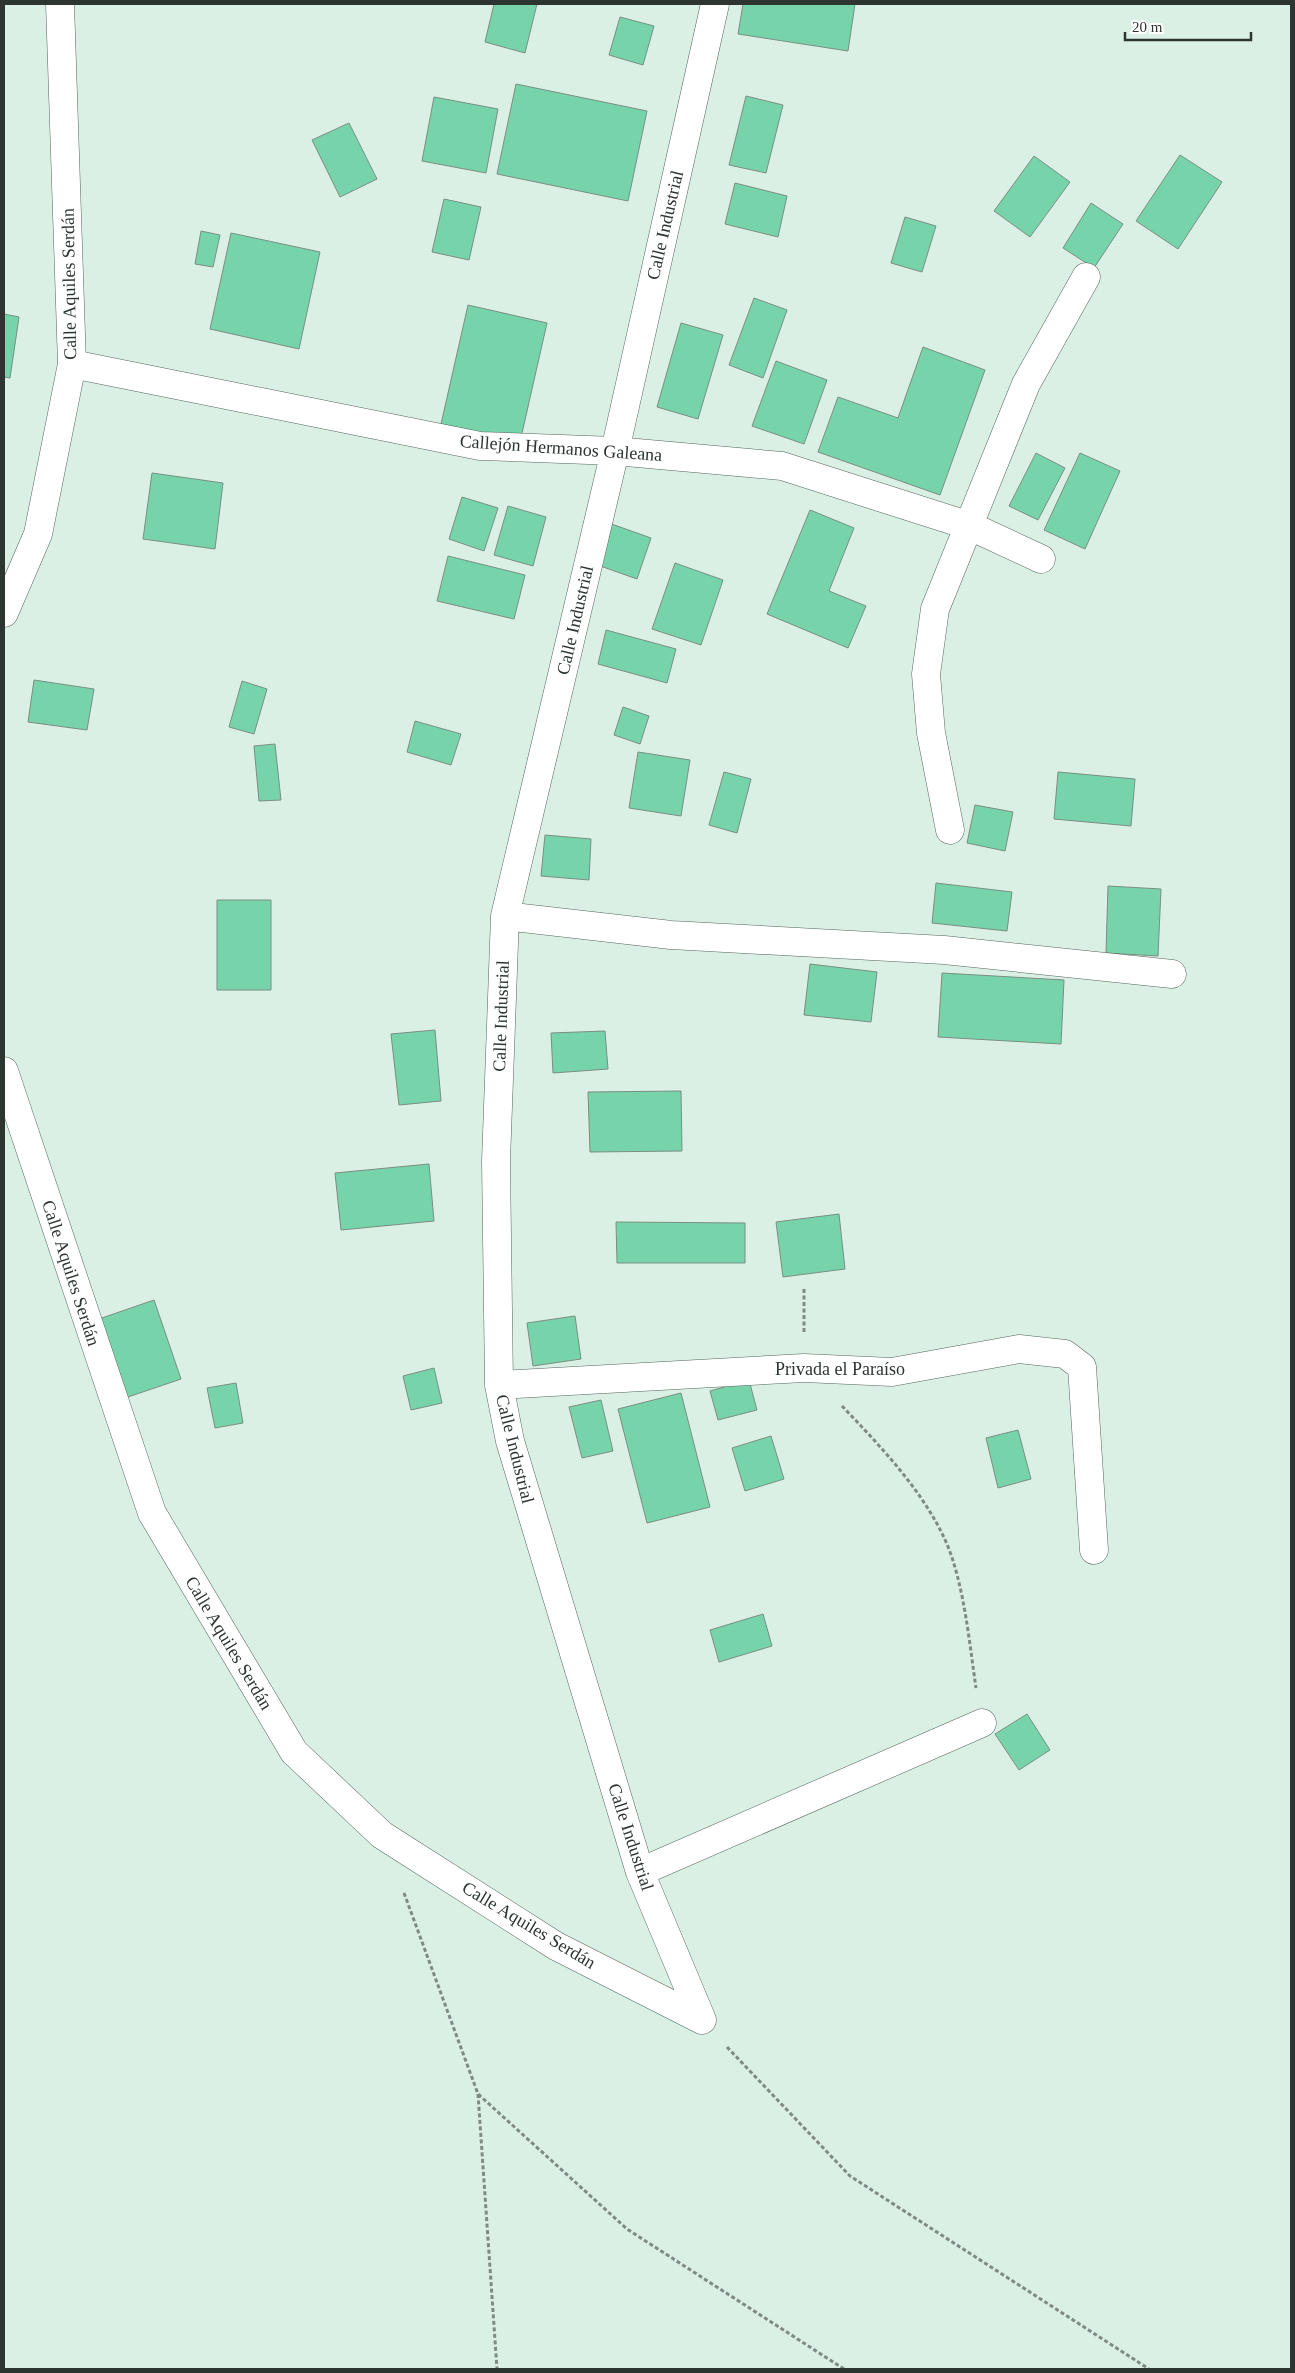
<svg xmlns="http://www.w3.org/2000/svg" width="1295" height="2373" viewBox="0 0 1295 2373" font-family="'Times New Roman',serif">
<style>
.building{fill:#77d4aa;stroke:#7a8e83}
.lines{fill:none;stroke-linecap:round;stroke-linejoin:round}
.street-casing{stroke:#53655c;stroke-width:29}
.path{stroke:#7d8b84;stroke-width:3;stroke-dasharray:4 2.5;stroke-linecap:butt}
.street{stroke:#fff;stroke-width:28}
.labels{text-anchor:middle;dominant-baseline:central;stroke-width:4;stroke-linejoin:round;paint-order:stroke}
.street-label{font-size:18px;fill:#2d3531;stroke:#fff}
</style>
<rect width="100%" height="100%" fill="#dbf0e5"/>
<path class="building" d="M 494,4 L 537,4 L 525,53 L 485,42 Z
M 743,4 L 855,4 L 848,51 L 738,34 Z
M 620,17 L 654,26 L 643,65 L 609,55 Z
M 516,84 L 647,111 L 628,201 L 497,174 Z
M 746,96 L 783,105 L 766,173 L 729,165 Z
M 434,97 L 498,109 L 486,173 L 422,161 Z
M 349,123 L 377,179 L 340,197 L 312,140 Z
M 1180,155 L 1222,182 L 1178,249 L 1136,221 Z
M 1034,156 L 1070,182 L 1030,237 L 994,211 Z
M 735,183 L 787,196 L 778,237 L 725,224 Z
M 444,199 L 481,207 L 469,260 L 432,252 Z
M 1091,203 L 1123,224 L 1094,268 L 1063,248 Z
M 905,217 L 936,226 L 922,272 L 891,263 Z
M 201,231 L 220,235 L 213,267 L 195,264 Z
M 231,233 L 320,252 L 299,349 L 210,329 Z
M 754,298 L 787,310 L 763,378 L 729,365 Z
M 468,305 L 547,323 L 520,442 L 441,424 Z
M 4,314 L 19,317 L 10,378 L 4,377 Z
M 681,323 L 723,335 L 698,419 L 657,407 Z
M 923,347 L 985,370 L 940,495 L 818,452 L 838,397 L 898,418 Z
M 776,361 L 827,380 L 804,444 L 752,426 Z
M 1036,453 L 1065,468 L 1038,520 L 1009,506 Z
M 1080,453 L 1120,471 L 1085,549 L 1044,530 Z
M 152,473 L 223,483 L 215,549 L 143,539 Z
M 462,497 L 498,508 L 484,551 L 449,539 Z
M 508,506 L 546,517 L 533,566 L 494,555 Z
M 810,510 L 854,528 L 829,591 L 866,606 L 848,648 L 767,614 Z
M 603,521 L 651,538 L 637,579 L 589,562 Z
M 448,556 L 525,575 L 514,619 L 437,601 Z
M 675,563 L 723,580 L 701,645 L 652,629 Z
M 606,630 L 676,649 L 667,683 L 598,664 Z
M 34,680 L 94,689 L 87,730 L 28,722 Z
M 242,681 L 267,689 L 254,734 L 229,727 Z
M 623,707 L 649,716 L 640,744 L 614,735 Z
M 415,721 L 461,734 L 451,765 L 407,752 Z
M 275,744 L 281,800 L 259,801 L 254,746 Z
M 638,752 L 690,760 L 681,816 L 629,808 Z
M 724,772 L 751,779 L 737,833 L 709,825 Z
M 1058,772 L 1135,779 L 1131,826 L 1054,819 Z
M 975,805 L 1013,812 L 1005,851 L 967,843 Z
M 545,835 L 591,839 L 589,880 L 541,876 Z
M 936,883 L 1012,892 L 1007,931 L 932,923 Z
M 1108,886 L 1161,889 L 1158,956 L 1106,953 Z
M 217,900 L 271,900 L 271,990 L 217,990 Z
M 810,964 L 877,972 L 871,1022 L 804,1015 Z
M 942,973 L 1064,980 L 1061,1044 L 938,1037 Z
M 435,1030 L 441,1101 L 399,1105 L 391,1034 Z
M 605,1031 L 608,1069 L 553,1073 L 551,1033 Z
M 681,1091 L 682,1151 L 590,1152 L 588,1092 Z
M 429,1164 L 434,1221 L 341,1230 L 335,1173 Z
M 839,1214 L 845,1269 L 783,1277 L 776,1222 Z
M 616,1222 L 745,1223 L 745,1263 L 617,1263 Z
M 154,1300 L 181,1379 L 122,1399 L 96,1320 Z
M 575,1316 L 581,1359 L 533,1366 L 527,1323 Z
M 434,1368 L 442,1403 L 411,1410 L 403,1376 Z
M 749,1380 L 757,1410 L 718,1420 L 710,1391 Z
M 236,1383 L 243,1423 L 215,1428 L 207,1388 Z
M 681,1393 L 710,1507 L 647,1523 L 618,1409 Z
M 601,1400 L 613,1451 L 582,1458 L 569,1407 Z
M 1018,1430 L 1031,1479 L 998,1488 L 986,1438 Z
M 771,1436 L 784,1479 L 745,1491 L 732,1448 Z
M 763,1614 L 772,1646 L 719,1662 L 710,1630 Z
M 1027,1714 L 1050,1750 L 1019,1770 L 995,1734 Z"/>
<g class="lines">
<defs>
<path id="street" d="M 72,364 L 480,446 L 615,451 L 782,466 L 970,526 L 1041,559
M 4,613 L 38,534 L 72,364 L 60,4
M 950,830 L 931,733 L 926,674 L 935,609 L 1026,384 L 1086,277
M 505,916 L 671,935 L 944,950 L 1172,974
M 4,1071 L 152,1513 L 294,1752 L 382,1835 L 556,1946 L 702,2020
M 499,1385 L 804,1368 L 892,1372 L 1019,1349 L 1065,1354 L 1082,1367 L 1094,1550
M 640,1872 L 982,1723
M 702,2020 L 640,1872 L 510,1441 L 499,1385 L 496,1161 L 505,916 L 615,451 L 715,4"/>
</defs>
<use href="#street" class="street-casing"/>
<path class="path" d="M 804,1289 L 804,1333
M 842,1406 C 884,1450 937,1505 954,1564 C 966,1604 970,1647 976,1688
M 404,1893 L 478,2094 L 627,2229 L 844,2369
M 727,2047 L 850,2176 L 1149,2369
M 478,2094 L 497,2369"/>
<use href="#street" class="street"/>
</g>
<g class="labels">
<g class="street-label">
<text transform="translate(665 225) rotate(-77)">Calle Industrial</text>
<text transform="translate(69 284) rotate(-91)">Calle Aquiles Serdán</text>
<text transform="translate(561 448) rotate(4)">Callejón Hermanos Galeana</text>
<text transform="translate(575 620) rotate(-77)">Calle Industrial</text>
<text transform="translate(501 1016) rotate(-88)">Calle Industrial</text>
<text transform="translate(71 1273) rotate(72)">Calle Aquiles Serdán</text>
<text x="840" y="1369">Privada el Paraíso</text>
<text transform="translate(515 1449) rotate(76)">Calle Industrial</text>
<text transform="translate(229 1643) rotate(59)">Calle Aquiles Serdán</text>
<text transform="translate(631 1837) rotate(72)">Calle Industrial</text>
<text transform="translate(529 1925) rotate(31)">Calle Aquiles Serdán</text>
</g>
</g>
<rect width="1295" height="2373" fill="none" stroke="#2d3531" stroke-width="10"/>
<path d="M1125 32v8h126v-8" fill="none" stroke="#2d3531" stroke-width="2.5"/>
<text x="1132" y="32" font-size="15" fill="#2d3531" stroke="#ffffff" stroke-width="4" paint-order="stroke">20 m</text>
</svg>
